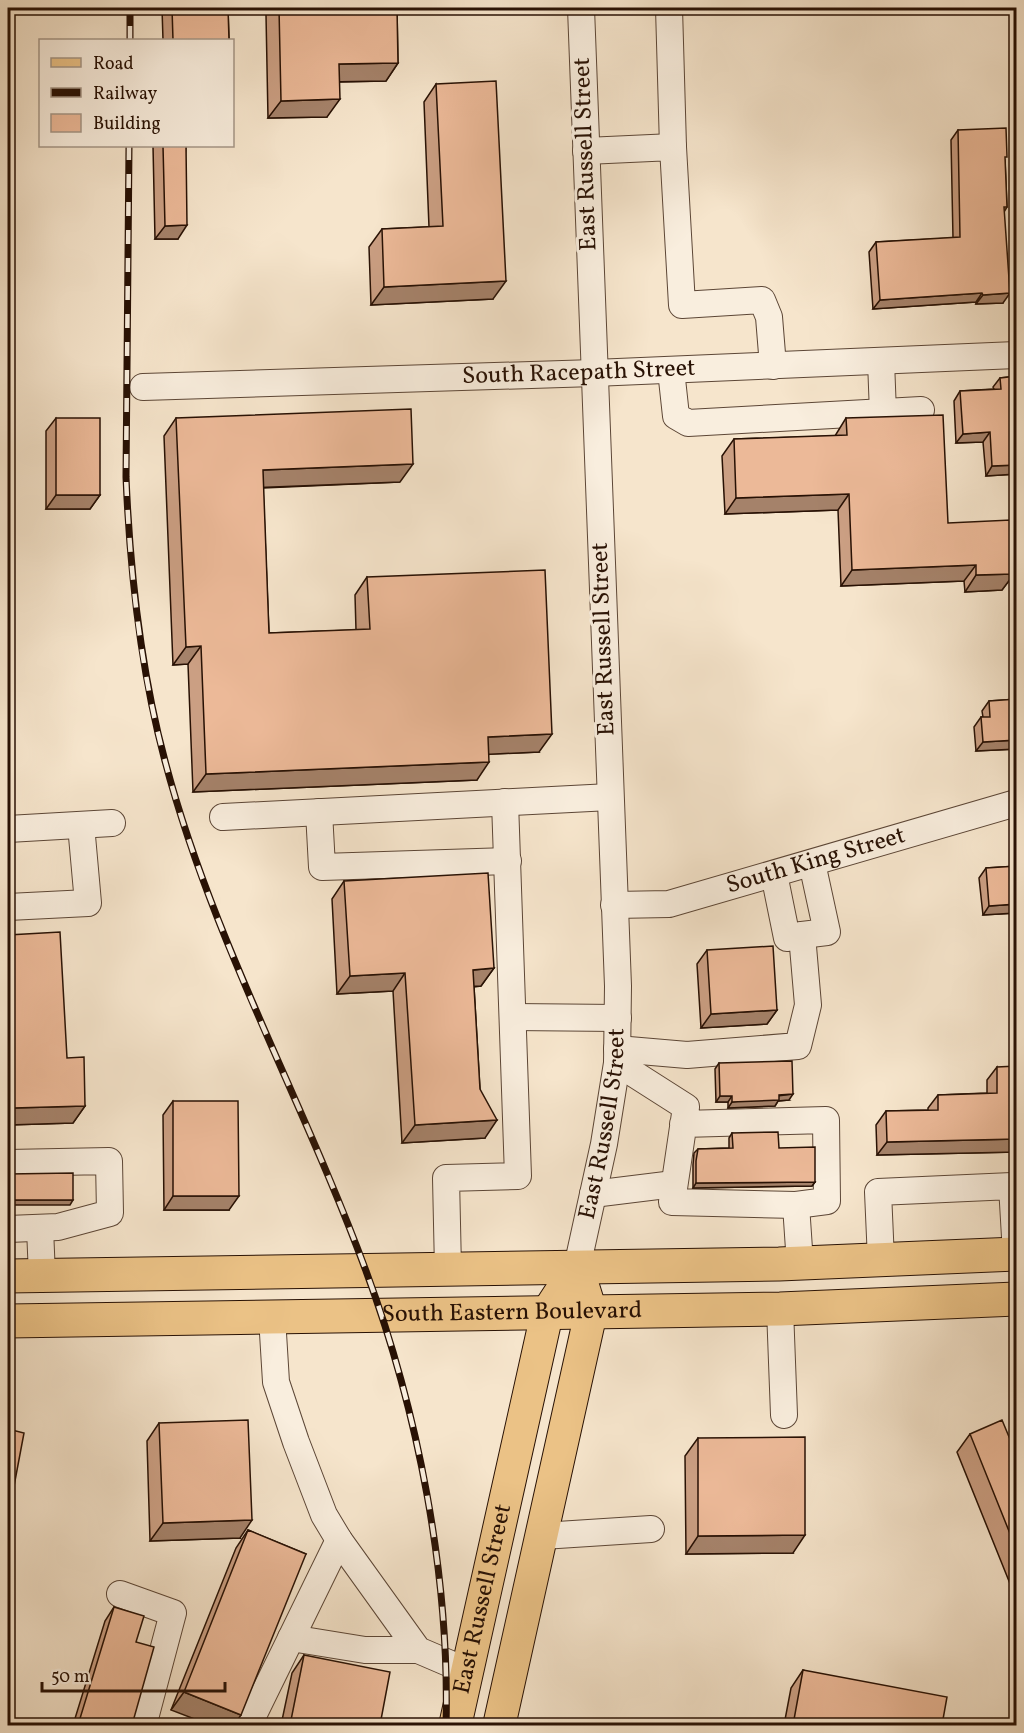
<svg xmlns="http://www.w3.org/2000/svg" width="1024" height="1733" viewBox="0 0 1024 1733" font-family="Vollkorn,serif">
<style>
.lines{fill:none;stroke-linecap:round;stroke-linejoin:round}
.minor-casing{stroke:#5c4636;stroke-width:28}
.major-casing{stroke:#281104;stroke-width:34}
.highway-casing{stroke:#281104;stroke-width:35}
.minor{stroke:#f9eede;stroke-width:26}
.major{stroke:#ebc286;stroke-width:32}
.highway{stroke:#ebc286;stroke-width:33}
.rail-casing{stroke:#281104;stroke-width:7}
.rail{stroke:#f9eede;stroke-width:4.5;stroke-dasharray:14;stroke-linecap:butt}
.wall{fill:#cb9f83;stroke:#281104;stroke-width:1.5}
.shaded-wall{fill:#a5826a;stroke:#281104;stroke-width:1.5}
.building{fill:#ecb998;stroke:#281104;stroke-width:1.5}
.labels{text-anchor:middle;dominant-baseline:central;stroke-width:6;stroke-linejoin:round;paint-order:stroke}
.street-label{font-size:24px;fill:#281104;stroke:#f9eede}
</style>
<rect width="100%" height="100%" fill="#f6e5cc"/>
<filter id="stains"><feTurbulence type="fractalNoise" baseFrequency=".00333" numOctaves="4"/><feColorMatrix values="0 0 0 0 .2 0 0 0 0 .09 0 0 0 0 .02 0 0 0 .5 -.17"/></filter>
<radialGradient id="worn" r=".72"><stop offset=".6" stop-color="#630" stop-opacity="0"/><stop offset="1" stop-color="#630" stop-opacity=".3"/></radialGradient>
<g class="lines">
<defs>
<g id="minor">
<path d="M 669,8 L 673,147"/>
<path d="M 586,151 L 673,147 L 682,305 L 762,300 L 769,317 L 773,366"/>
<path d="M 881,361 L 883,413"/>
<path d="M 671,370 L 676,416 L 688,423 L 921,410"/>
<path id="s1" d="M 143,387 L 594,373 L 1016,355"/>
<path d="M 319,812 L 322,867 L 508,861"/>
<path d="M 223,817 L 610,797"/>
<path d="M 8,829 L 112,823"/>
<path id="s2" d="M 614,905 L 669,904 L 1016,803"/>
<path d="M 8,907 L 88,903 L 81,825"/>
<path d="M 802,935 L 827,932 L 812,863"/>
<path d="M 513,1017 L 618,1018"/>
<path d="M 617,1049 L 687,1055 L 798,1046 L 808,1005 L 802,935 L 787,938 L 774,874"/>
<path d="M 617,1063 L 686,1107 L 672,1202 L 796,1205 L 827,1201 L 826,1120 L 683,1124"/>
<path d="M 8,1163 L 109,1161 L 110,1213 L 58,1227 L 8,1229"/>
<path d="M 593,1194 L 674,1184"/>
<path d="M 796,1205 L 800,1264"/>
<path d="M 40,1228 L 42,1276"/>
<path d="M 881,1260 L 878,1192 L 1012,1186 L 1016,1254"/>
<path id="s3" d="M 577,1267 L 604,1144 L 617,1063 L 618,986 L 581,8"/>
<path d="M 448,1269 L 446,1178 L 518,1176 L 505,802"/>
<path d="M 780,1309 L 784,1415"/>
<path d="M 272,1317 L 276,1382 L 296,1442 L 324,1515 L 339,1540 L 418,1650 L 467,1671"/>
<path d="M 542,1536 L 651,1529"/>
<path d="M 120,1594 L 173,1613 L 143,1726"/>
<path d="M 291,1638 L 365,1650 L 418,1650"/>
<path d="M 248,1726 L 339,1540"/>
</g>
<g id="major">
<path id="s4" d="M 455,1726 L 547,1313 L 577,1267"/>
<path d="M 499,1726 L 591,1312 L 577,1267"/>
</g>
<g id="highway">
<path d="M 8,1276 L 779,1264 L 1016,1254"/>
<path id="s5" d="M 8,1321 L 780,1309 L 1016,1299"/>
</g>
</defs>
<use href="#minor" class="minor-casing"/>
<use href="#major" class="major-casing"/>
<use href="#highway" class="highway-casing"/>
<use href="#minor" class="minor"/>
<use href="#major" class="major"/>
<use href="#highway" class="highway"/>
<defs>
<path id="rail" d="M 130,40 L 130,8
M 129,146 L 126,477 C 130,573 140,668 165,761 C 212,939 303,1100 366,1271 C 418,1411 450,1576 446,1726"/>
</defs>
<use href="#rail" class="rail-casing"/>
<use href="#rail" class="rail"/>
</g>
<path class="wall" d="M 162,8 L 228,8 L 229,40 L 163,40 Z
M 271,8 L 397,8 L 398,63 L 386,81 L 339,82 L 327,117 L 268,118 L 266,15 Z
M 436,84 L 493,299 L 371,305 L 369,247 L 382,229 L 429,227 L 424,102 Z
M 958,130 L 1005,160 L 1007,207 L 1004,212 L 1003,303 L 976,304 L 976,302 L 873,309 L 869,252 L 876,242 L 953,238 L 951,140 Z
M 153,146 L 186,146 L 178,239 L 155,239 Z
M 1017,376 L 1017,474 L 986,476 L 983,442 L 956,443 L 954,401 L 960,391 L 994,389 L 993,387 L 1000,378 Z
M 56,418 L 100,495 L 90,509 L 46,509 L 46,431 Z
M 176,418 L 400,482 L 263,488 L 269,633 L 356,630 L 355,595 L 367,577 L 539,752 L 489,754 L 477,780 L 193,792 L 188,664 L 173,665 L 164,436 Z
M 846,418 L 948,523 L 1014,574 L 1002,590 L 965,592 L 964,581 L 841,586 L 838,510 L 725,514 L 722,456 L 734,439 L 835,436 Z
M 1017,699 L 1017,749 L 976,751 L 974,727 L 981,717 L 983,717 L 982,711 L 989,701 Z
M 1017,866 L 1017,912 L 1016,913 L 983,915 L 979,878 L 986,868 Z
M 344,881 L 494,968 L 481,986 L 474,987 L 480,1089 L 485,1138 L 402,1143 L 393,991 L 337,994 L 332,899 Z
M 8,935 L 67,1058 L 85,1106 L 73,1123 L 8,1125 Z
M 707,950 L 777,1010 L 767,1024 L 701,1028 L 697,964 Z
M 719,1063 L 789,1100 L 778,1101 L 775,1106 L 728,1108 L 728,1102 L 716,1102 L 715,1069 Z
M 997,1067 L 1017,1152 L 877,1155 L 876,1125 L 886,1111 L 928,1110 L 928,1108 L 938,1095 L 987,1093 L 987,1080 Z
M 173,1101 L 229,1210 L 164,1210 L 163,1115 Z
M 732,1133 L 779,1148 L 815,1182 L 812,1186 L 693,1188 L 693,1165 L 694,1153 L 698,1149 L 729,1148 L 729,1138 Z
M 159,1423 L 240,1538 L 150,1541 L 147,1441 Z
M 970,1434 L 1017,1456 L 1017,1601 L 957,1452 Z
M 698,1438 L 793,1553 L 686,1554 L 685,1456 Z
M 248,1530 L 306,1554 L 171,1710 L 236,1548 Z
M 114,1607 L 136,1642 L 132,1725 L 73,1725 L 105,1621 Z
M 304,1655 L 380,1725 L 281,1725 L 292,1673 Z
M 803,1670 L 942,1725 L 784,1725 L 791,1688 Z"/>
<path class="shaded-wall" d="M 398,63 L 386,81 L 326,82 L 339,64 Z
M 340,99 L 327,117 L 268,118 L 281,101 Z
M 187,225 L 178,239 L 155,239 L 165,226 Z
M 506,281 L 493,299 L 371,305 L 384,287 Z
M 982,293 L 976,302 L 873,309 L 880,300 Z
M 1010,293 L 1003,303 L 976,304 L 983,295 Z
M 990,432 L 983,442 L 956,443 L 963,434 Z
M 413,464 L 400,482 L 250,488 L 263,470 Z
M 1017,465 L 1017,474 L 986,476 L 992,466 Z
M 849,494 L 838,510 L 725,514 L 736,498 Z
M 56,495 L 100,495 L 90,509 L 46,509 Z
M 976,565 L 964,581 L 841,586 L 852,570 Z
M 1014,574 L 1002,590 L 965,592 L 976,575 Z
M 201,646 L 188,664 L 173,665 L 186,647 Z
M 552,734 L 539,752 L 475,755 L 488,737 Z
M 1017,740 L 1017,749 L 976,751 L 983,742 Z
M 489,762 L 477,780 L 193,792 L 206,774 Z
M 1017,904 L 1016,913 L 983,915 L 989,906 Z
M 494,968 L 481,986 L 461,987 L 473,970 Z
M 405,973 L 393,991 L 337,994 L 350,976 Z
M 777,1010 L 767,1024 L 701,1028 L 711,1014 Z
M 793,1094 L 789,1100 L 778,1101 L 775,1106 L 728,1108 L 732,1102 Z
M 720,1096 L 732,1096 L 728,1102 L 716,1102 Z
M 85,1106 L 73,1123 L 8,1125 L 8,1115 L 13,1108 Z
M 497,1120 L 485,1138 L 402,1143 L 415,1125 Z
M 1017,1139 L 1017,1152 L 877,1155 L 887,1142 Z
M 815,1182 L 812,1186 L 693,1188 L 696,1183 Z
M 173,1196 L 239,1196 L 229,1210 L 164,1210 Z
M 8,1200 L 73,1200 L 70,1205 L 8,1205 Z
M 252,1520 L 240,1538 L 150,1541 L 163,1523 Z
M 805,1535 L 793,1553 L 686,1554 L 698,1536 Z
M 184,1692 L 241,1715 L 234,1725 L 210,1725 L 171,1710 Z"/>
<path class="building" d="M 172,8 L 228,8 L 229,40 L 173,40 Z
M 279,8 L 397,8 L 398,63 L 339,64 L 340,99 L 281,101 Z
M 496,81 L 506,281 L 384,287 L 382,229 L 443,226 L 436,84 Z
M 1006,128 L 1007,157 L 1005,157 L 1007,207 L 1004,207 L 1010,293 L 983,295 L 982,293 L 880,300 L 876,242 L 960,237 L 958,130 Z
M 163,146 L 186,146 L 187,225 L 165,226 Z
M 1017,376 L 1017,465 L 992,466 L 990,432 L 963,434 L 960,391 L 1001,389 L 1000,378 Z
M 411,409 L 413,464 L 263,470 L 269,633 L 370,629 L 367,577 L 545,570 L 552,734 L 488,737 L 489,762 L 206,774 L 201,646 L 186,647 L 176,418 Z
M 943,415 L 948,523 L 1011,520 L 1014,574 L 976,575 L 976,565 L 852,570 L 849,494 L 736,498 L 734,439 L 847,435 L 846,418 Z
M 56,418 L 100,418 L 100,495 L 56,495 Z
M 1017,699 L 1017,740 L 983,742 L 981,717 L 990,717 L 989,701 Z
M 1017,866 L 1017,904 L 989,906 L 986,868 Z
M 488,873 L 494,968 L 473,970 L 480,1089 L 497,1120 L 415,1125 L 405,973 L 350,976 L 344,881 Z
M 60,932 L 67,1058 L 84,1057 L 85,1106 L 13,1108 L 11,1032 L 8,1032 L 8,935 Z
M 773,946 L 777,1010 L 711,1014 L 707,950 Z
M 792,1061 L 793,1094 L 779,1095 L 779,1100 L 732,1102 L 732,1096 L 720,1096 L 719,1063 Z
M 1017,1066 L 1017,1139 L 887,1142 L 886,1111 L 938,1110 L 938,1095 L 997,1093 L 997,1067 Z
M 173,1101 L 238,1101 L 239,1196 L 173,1196 Z
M 778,1132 L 779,1148 L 815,1147 L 815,1182 L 696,1183 L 696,1161 L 698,1149 L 733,1148 L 732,1133 Z
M 73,1173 L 73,1200 L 8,1200 L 8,1174 Z
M 248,1420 L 252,1520 L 163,1523 L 159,1423 Z
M 1002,1420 L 1017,1456 L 1017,1551 L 970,1434 Z
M 8,1429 L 24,1433 L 8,1518 Z
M 805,1437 L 805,1535 L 698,1536 L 698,1438 Z
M 248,1530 L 306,1554 L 241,1715 L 184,1692 Z
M 114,1607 L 144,1616 L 136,1642 L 154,1647 L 132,1725 L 78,1725 Z
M 304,1655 L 390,1672 L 380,1725 L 290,1725 Z
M 803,1670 L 947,1697 L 942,1725 L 793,1725 Z"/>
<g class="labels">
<g class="street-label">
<text transform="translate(586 154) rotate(-92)">East Russell Street</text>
<text stroke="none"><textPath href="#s1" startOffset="436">South Racepath Street</textPath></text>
<text transform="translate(604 639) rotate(-92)">East Russell Street</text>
<text stroke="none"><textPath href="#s2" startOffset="208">South King Street</textPath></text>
<text stroke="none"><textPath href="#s3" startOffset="146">East Russell Street</textPath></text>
<text stroke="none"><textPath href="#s5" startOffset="504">South Eastern Boulevard</textPath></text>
<text stroke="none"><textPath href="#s4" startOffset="130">East Russell Street</textPath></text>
</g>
</g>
<rect width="1024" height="1733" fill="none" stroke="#f6e5cc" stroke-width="30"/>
<rect x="9" y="9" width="1006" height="1715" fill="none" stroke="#281104" stroke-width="3"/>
<rect x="15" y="15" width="994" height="1703" fill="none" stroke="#281104" stroke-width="1.5"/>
<rect x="39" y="39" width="195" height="108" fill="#f9eede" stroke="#a59687" stroke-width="1.5"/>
<rect x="51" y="58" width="30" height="9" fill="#ebc286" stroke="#a59687" stroke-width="1.5"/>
<text x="93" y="69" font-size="18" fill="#281104">Road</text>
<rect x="51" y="88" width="30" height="9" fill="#281104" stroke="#a59687" stroke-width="1.5"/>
<text x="93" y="99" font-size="18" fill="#281104">Railway</text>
<rect x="51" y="114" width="30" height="18" fill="#ecb998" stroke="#a59687" stroke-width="1.5"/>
<text x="93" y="129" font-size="18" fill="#281104">Building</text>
<path d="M42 1682v9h183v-9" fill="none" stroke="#281104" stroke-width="3"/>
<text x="51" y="1682" font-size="18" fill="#281104" stroke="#f9eede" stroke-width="4.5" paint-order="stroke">50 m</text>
<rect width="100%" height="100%" filter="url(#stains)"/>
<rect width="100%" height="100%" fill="url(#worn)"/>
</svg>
